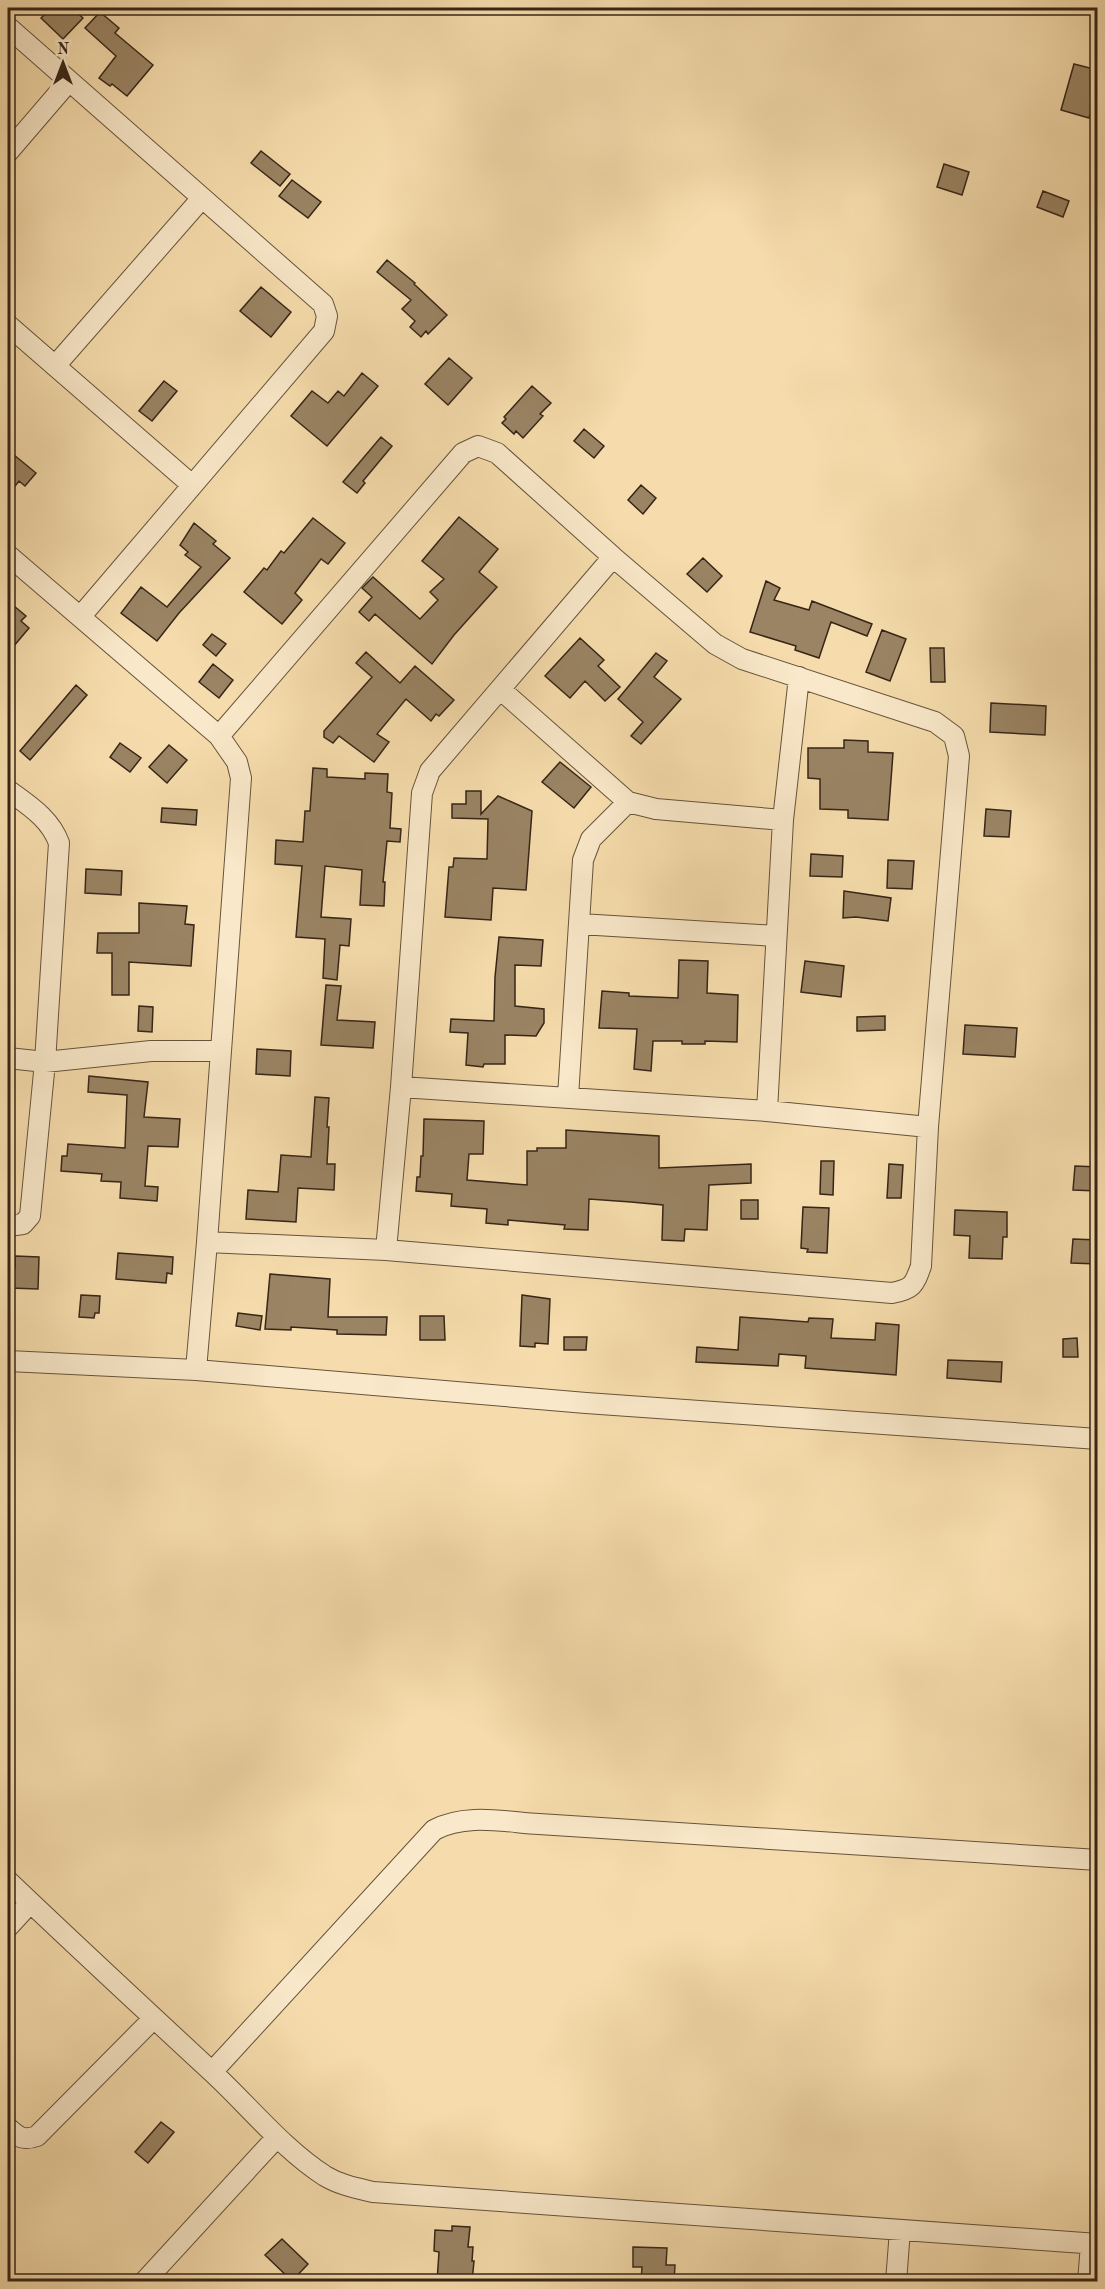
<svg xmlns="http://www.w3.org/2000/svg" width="1105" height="2289" viewBox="0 0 1105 2289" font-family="'Old Standard TT',serif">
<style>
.building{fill:#9a8464;stroke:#362517;stroke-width:1.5}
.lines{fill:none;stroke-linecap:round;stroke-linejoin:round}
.minor-casing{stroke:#66533c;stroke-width:22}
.minor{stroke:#f9e8c9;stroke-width:20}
</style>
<rect width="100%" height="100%" fill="#f6dcac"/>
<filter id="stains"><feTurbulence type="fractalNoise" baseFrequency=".00333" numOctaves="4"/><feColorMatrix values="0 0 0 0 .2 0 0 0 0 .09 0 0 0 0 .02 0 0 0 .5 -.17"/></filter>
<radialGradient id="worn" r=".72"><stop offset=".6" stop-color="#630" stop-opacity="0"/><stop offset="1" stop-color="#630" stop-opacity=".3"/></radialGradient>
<path class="building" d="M 52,8 L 72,8 L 83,18 L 63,39 L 41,18 Z
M 100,12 L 119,28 L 115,33 L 153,65 L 127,96 L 112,84 L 110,86 L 99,78 L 116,56 L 85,28 Z
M 1074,64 L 1098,70 L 1098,87 L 1089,118 L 1061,110 Z
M 261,151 L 290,174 L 280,186 L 251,163 Z
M 944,164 L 969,172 L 962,195 L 937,187 Z
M 292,180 L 321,202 L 308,218 L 279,196 Z
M 1043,191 L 1069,201 L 1063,217 L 1037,207 Z
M 387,260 L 415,283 L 414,284 L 447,315 L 428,334 L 426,331 L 421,337 L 410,327 L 415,321 L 402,309 L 411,300 L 377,272 Z
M 261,287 L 291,312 L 271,337 L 240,311 Z
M 449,358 L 472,378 L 448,405 L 425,384 Z
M 362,373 L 378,386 L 327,446 L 291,416 L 312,391 L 328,403 L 338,391 L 344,396 Z
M 164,381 L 177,391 L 152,421 L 139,411 Z
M 532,386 L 551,403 L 540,414 L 543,416 L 523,438 L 516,431 L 514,434 L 502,423 L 506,419 L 504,417 Z
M 584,429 L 604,446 L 594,458 L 574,441 Z
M 381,437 L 392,446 L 363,481 L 365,483 L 357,493 L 343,482 Z
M 8,450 L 36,473 L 25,486 L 19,481 L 8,495 Z
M 641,485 L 656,498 L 643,514 L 628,500 Z
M 459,517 L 498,549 L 479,572 L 497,587 L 454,635 L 432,664 L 375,614 L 369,621 L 359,612 L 372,597 L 362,588 L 373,577 L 420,619 L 438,600 L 430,592 L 444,579 L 422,561 Z
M 313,518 L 345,543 L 328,564 L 321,559 L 295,593 L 302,600 L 282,624 L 244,592 L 264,568 L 267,570 L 281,551 L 284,553 Z
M 194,523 L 216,541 L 213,544 L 230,558 L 179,613 L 157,641 L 121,613 L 141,587 L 167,607 L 201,567 L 185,555 L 188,552 L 180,545 Z
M 703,558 L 722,576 L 707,592 L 687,574 Z
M 766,581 L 780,588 L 774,600 L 809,610 L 812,601 L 872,624 L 867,636 L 831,622 L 819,658 L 795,650 L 796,646 L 750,632 Z
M 8,601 L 26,616 L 21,621 L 29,628 L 8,653 Z
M 882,630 L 906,639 L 890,681 L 866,672 Z
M 212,634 L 226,644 L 216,656 L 203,645 Z
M 580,638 L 604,660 L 598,666 L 620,687 L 605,701 L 585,681 L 570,698 L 545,676 Z
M 930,648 L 944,648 L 945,682 L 931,682 Z
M 366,652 L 400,683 L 415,666 L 454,700 L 439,716 L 436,714 L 431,721 L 406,699 L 377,734 L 389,742 L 374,762 L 339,736 L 333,743 L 324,737 L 324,731 L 372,677 L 356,663 Z
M 656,653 L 667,661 L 654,677 L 681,699 L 641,744 L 631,736 L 643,722 L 618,699 Z
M 213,664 L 233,680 L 219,698 L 199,682 Z
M 76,685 L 87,695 L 30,760 L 20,751 Z
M 991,703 L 1046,706 L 1045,735 L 990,732 Z
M 844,740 L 868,741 L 868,752 L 893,753 L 888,820 L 848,818 L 848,810 L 820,809 L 820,779 L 808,778 L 808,748 L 844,748 Z
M 120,743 L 141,758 L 130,772 L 110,757 Z
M 169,745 L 187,760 L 167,783 L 149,767 Z
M 560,762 L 591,787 L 574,808 L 542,782 Z
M 313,768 L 327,769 L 327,777 L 365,779 L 365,773 L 388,774 L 387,792 L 392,793 L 390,828 L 401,829 L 400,842 L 387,841 L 383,882 L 385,882 L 384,906 L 360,905 L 362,870 L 325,866 L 321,917 L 351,919 L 349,946 L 340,945 L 337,980 L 323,978 L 325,939 L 296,937 L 302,866 L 275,864 L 276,840 L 303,842 L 305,811 L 310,811 Z
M 466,791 L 481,791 L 481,814 L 498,796 L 532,811 L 526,890 L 493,888 L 491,920 L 445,917 L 449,867 L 453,867 L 454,858 L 487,859 L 488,819 L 452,818 L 452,804 L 466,804 Z
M 162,808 L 197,810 L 196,825 L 161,822 Z
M 986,809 L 1011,811 L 1009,837 L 984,836 Z
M 811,854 L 843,856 L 842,877 L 810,876 Z
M 888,860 L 914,861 L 912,889 L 887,888 Z
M 86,869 L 122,871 L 121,895 L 85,893 Z
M 844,891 L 891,898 L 888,921 L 856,917 L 843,918 Z
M 139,903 L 187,906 L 185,924 L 194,925 L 191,966 L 129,962 L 129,995 L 112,995 L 112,953 L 97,953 L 98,933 L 139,933 Z
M 499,937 L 543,940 L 541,966 L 515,965 L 515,1006 L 544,1009 L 544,1023 L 536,1036 L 505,1035 L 505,1064 L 484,1064 L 483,1067 L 466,1065 L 468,1033 L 450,1032 L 451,1019 L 494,1021 L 495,977 Z
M 679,960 L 708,961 L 707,993 L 738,995 L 737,1042 L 705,1041 L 705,1044 L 682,1044 L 682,1041 L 653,1041 L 651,1071 L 634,1069 L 637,1029 L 599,1028 L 602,991 L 629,993 L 629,996 L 678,998 Z
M 805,961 L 844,966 L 841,997 L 801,992 Z
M 326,985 L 341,986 L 337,1020 L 375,1022 L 373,1048 L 321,1045 Z
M 139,1006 L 153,1007 L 152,1032 L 138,1031 Z
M 885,1016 L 885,1030 L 857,1031 L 857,1017 Z
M 965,1025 L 1017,1028 L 1015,1057 L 963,1054 Z
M 257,1049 L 291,1051 L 290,1076 L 256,1074 Z
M 89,1076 L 148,1082 L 144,1117 L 180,1119 L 178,1147 L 148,1146 L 145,1186 L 158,1187 L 157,1201 L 120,1198 L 121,1182 L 101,1181 L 102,1174 L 61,1171 L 62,1156 L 67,1156 L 68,1144 L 125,1148 L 127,1095 L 88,1092 Z
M 315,1097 L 329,1098 L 327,1127 L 329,1127 L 327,1164 L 335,1164 L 334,1190 L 298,1188 L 296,1222 L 246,1219 L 248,1190 L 278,1192 L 281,1155 L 311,1157 Z
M 424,1119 L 484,1121 L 483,1154 L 469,1154 L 467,1180 L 527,1185 L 527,1151 L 537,1151 L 537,1148 L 566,1148 L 566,1130 L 659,1136 L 659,1168 L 751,1164 L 751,1183 L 709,1185 L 707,1230 L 685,1229 L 684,1241 L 662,1240 L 663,1205 L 631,1202 L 589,1199 L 588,1230 L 564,1229 L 565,1225 L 508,1220 L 508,1225 L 486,1223 L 487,1209 L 451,1206 L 452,1194 L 416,1191 L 417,1177 L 420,1177 L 421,1156 L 423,1156 Z
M 821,1161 L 834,1161 L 833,1195 L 820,1194 Z
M 889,1164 L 903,1165 L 901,1198 L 887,1198 Z
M 1075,1166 L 1098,1167 L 1098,1191 L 1073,1190 Z
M 741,1200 L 758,1200 L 758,1219 L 741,1219 Z
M 803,1207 L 829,1208 L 827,1253 L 807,1252 L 808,1249 L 801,1248 Z
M 955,1210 L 1007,1212 L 1007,1237 L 1003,1237 L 1002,1259 L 969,1258 L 970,1236 L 954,1235 Z
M 1073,1239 L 1098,1240 L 1098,1264 L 1071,1263 Z
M 118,1253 L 173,1257 L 172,1274 L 167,1273 L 166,1283 L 116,1279 Z
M 15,1256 L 39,1257 L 38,1289 L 10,1288 L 11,1268 L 15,1268 Z
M 270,1274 L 330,1279 L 328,1317 L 387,1317 L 386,1335 L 337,1334 L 337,1330 L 291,1327 L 291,1330 L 265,1329 Z
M 81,1295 L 100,1296 L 99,1313 L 95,1313 L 94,1318 L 79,1317 Z
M 522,1295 L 550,1299 L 548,1344 L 535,1343 L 535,1347 L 520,1346 Z
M 238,1313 L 262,1316 L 260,1330 L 236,1326 Z
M 420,1316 L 444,1316 L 445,1340 L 420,1340 Z
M 740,1317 L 808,1322 L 809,1318 L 833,1319 L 831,1338 L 875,1340 L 876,1323 L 899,1325 L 896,1375 L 805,1368 L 806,1356 L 779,1354 L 778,1366 L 696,1362 L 697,1347 L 738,1350 Z
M 564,1337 L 587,1337 L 586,1350 L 564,1350 Z
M 1077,1338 L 1078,1357 L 1063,1357 L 1063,1339 Z
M 948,1360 L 1002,1362 L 1001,1382 L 947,1378 Z
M 161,2122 L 174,2132 L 148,2163 L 135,2152 Z
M 452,2226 L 470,2227 L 468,2247 L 473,2247 L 472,2261 L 474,2261 L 472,2282 L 437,2282 L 439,2252 L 434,2251 L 435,2230 L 452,2231 Z
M 282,2239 L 308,2264 L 292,2281 L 265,2255 Z
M 633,2247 L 667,2248 L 666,2265 L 675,2265 L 674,2282 L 641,2282 L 642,2267 L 633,2267 Z"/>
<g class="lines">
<defs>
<path id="minor" d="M 8,27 L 323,304 L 327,316 L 324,331 L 81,616
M 8,152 L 69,81
M 8,325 L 192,485
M 55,366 L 202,198
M 8,555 L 219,736 L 237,762 L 241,778 L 207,1242 L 196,1370
M 500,689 L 628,802 L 656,809 L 783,820
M 8,790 C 28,805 50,818 59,843 L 45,1062 L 30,1216 L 23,1224 L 8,1226
M 580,924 L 776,936
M 8,1058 L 45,1062 L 151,1051 L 220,1051
M 401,1087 L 767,1111 L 928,1127
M 568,1097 L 583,860 L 591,839 L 628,802
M 767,1111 L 783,820 L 799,677
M 207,1242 L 386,1250 L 892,1293 C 912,1289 914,1286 921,1266 L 928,1127 L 959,756 L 954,736 L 935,722 L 742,659 L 715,644 L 613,557 L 497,453 L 478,446 L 463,453 L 219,736
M 386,1250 L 401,1087 L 422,793 L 430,771 L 613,557
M 8,1361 L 196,1370 L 586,1403 L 1098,1439
M 8,1881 C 75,1945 143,2008 211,2071 C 249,2106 282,2148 325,2176 C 340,2185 356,2188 373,2192 L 1098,2244
M 8,1927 L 30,1903
M 212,2072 L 434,1830 C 465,1813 505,1822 539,1824 L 1098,1860
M 8,2128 C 18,2137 23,2141 37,2136 L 153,2019
M 144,2282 L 277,2137
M 896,2282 L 900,2230
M 1088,2282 L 1091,2244"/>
</defs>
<use href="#minor" class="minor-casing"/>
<use href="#minor" class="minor"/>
</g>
<rect width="1105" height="2289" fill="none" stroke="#f6dcac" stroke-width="30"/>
<rect x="9" y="9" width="1087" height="2271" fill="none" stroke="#362517" stroke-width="3"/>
<rect x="15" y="15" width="1075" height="2259" fill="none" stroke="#362517" stroke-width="1.5"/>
<g transform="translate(63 63)" stroke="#f9e8c9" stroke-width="4.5" paint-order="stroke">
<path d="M0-4.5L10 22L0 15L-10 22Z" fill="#362517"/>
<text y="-9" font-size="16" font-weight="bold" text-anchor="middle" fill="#362517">N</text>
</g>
<rect width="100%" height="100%" filter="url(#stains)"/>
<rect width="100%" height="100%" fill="url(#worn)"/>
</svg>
